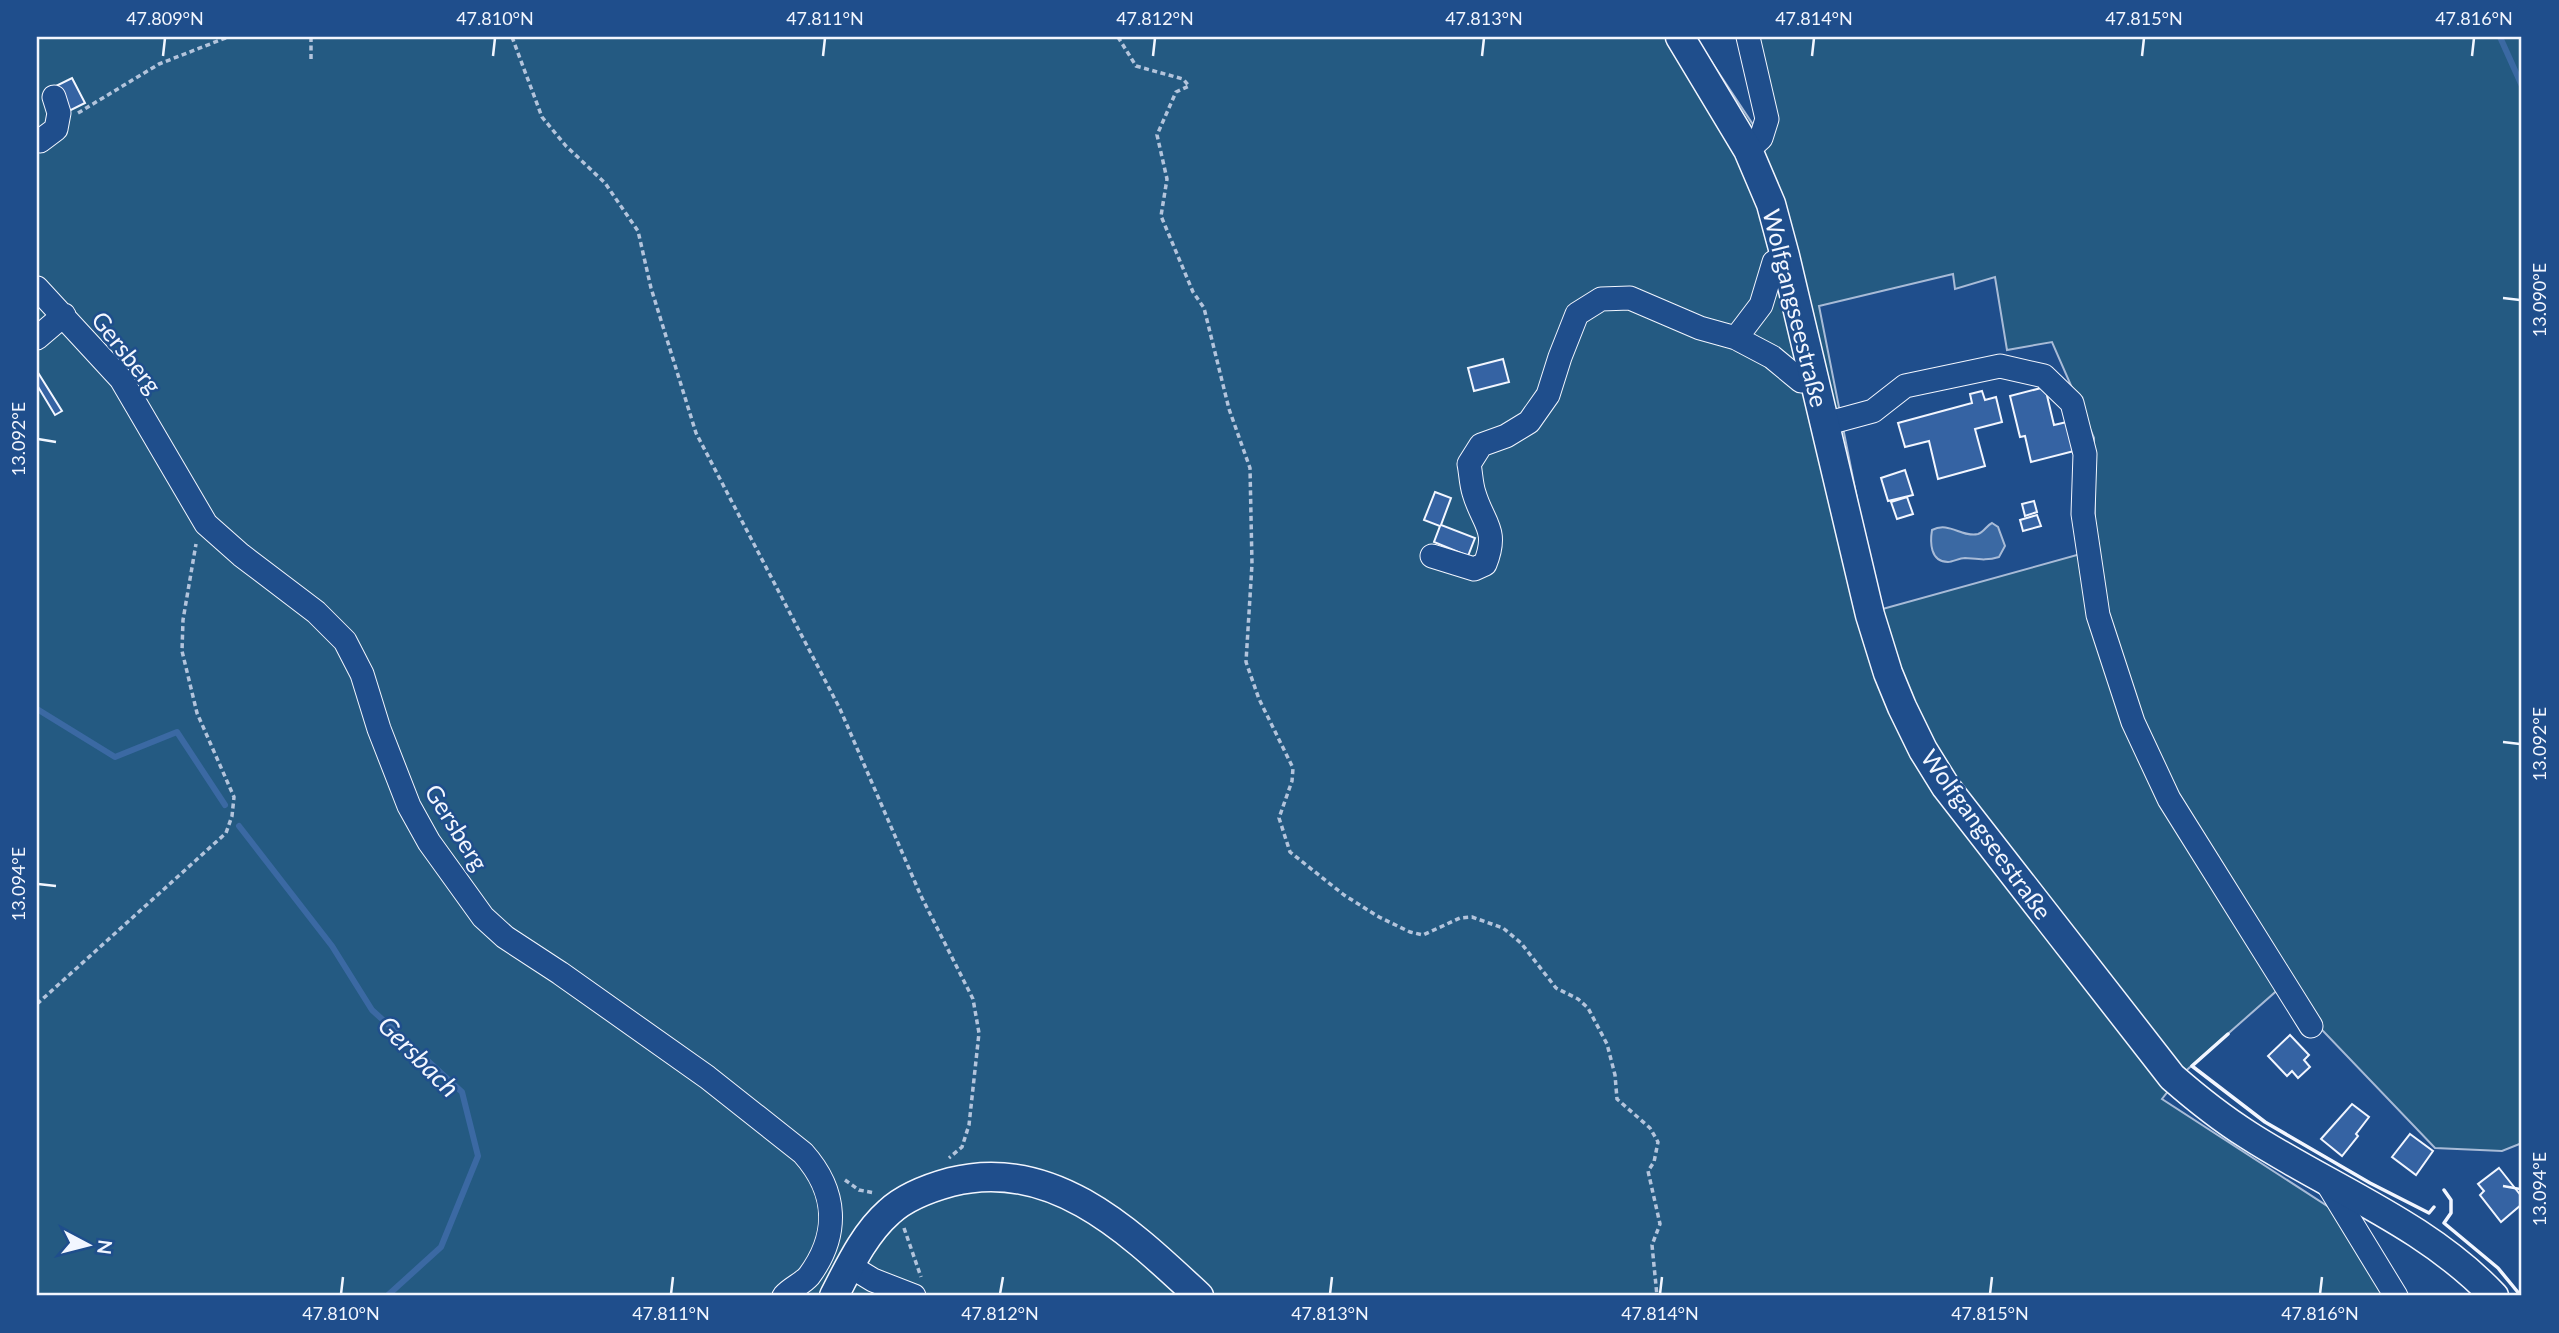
<svg xmlns="http://www.w3.org/2000/svg" width="2559" height="1333" viewBox="0 0 2559 1333" font-family="Lato,sans-serif">
<style>
.green{fill:#245a82;stroke:#a8bbd7;stroke-width:2;fill-rule:evenodd}
.water{fill:#3b69a3;stroke:#a8bbd7;stroke-width:2}
.lines{fill:none;stroke-linecap:round;stroke-linejoin:round}
.stream{stroke:#3b69a3;stroke-width:6}
.building{fill:#3563a3;stroke:#f2f6ff;stroke-width:2}
.minor-casing{stroke:#f2f6ff;stroke-width:25}
.major-casing{stroke:#f2f6ff;stroke-width:31}
.path{stroke:#b3c4dc;stroke-width:3.5;stroke-dasharray:5 3.5;stroke-linecap:butt}
.minor{stroke:#1f4e8c;stroke-width:23}
.major{stroke:#1f4e8c;stroke-width:28}
.wall{stroke:#f2f6ff;stroke-width:3.5}
.ticks{fill:none;stroke:#f2f6ff;stroke-width:2.5}
.labels{text-anchor:middle;dominant-baseline:central;stroke-width:5;stroke-linejoin:round;paint-order:stroke}
.street-label{font-size:24px;fill:#f2f6ff;stroke:#1f4e8c}
.water-label{font-size:26px;font-style:italic;fill:#f2f6ff;stroke:#1f4e8c}
.neatline{fill:none;stroke:#f2f6ff;stroke-width:2.5}
.ticks-label{font-size:18px;text-anchor:middle;fill:#f2f6ff}
</style>
<rect width="100%" height="100%" fill="#1f4e8c"/>
<path class="green" d="M 37,37 L 1695,37 L 1754,126 L 1769,114 L 1753,37 L 2522,37 L 2522,1143 L 2502,1151 L 2435,1148 L 2281,987 L 2180,1076 L 2162,1099 L 2355,1224 L 2409,1296 L 37,1296 ZM 1953,274 L 1955,289 L 1995,277 L 2007,350 L 2052,342 L 2094,438 L 2095,550 L 1879,610 L 1819,306 Z"/>
<path class="water" d="M 1992,523 L 1998,527 L 2005,546 L 1999,557 C 1986,561 1978,559 1965,558 C 1959,558 1953,562 1948,562 C 1930,562 1930,542 1932,530 C 1949,521 1962,538 1978,534 C 1984,532 1986,526 1992,523 Z"/>
<g class="lines">
<path class="stream" d="M 2500,37 L 2522,86
M 37,709 L 115,757 L 177,732 L 225,805
M 239,826 L 332,946 L 372,1010 L 462,1092 L 478,1156 L 441,1247 L 387,1296"/>
</g>
<path class="building" d="M 72,78 L 85,103 L 69,111 L 56,86 Z
M 1503,359 L 1509,382 L 1474,391 L 1468,368 Z
M 37,371 L 62,411 L 55,415 L 37,385 Z
M 2045,387 L 2054,425 L 2071,421 L 2078,450 L 2031,462 L 2025,436 L 2020,437 L 2010,396 Z
M 1982,391 L 1985,400 L 1996,397 L 2002,422 L 1975,429 L 1985,466 L 1938,479 L 1929,441 L 1905,447 L 1898,423 L 1972,403 L 1970,394 Z
M 1905,470 L 1913,495 L 1888,501 L 1881,478 Z
M 1435,492 L 1451,498 L 1441,525 L 1475,538 L 1468,556 L 1434,542 L 1440,526 L 1424,520 Z
M 1907,497 L 1913,514 L 1897,519 L 1891,502 Z
M 2034,501 L 2037,512 L 2025,516 L 2022,504 Z
M 2037,515 L 2041,526 L 2023,531 L 2020,520 Z
M 2290,1035 L 2309,1055 L 2304,1060 L 2310,1067 L 2298,1078 L 2292,1071 L 2287,1076 L 2268,1056 Z
M 2352,1104 L 2369,1117 L 2356,1134 L 2358,1136 L 2342,1156 L 2321,1139 Z
M 2410,1134 L 2433,1151 L 2416,1175 L 2392,1157 Z
M 2499,1168 L 2522,1197 L 2522,1204 L 2501,1222 L 2480,1195 L 2484,1191 L 2478,1184 Z"/>
<g class="lines">
<defs>
<path id="minor" d="M 40,141 L 56,129 L 59,113 L 54,97
M 1748,150 L 1761,138 L 1767,119 L 1748,37
M 37,288 L 121,379 L 206,524 L 241,555 L 316,612 L 345,641 L 362,674 L 379,729 L 409,806 L 429,842 L 483,917 L 505,937 L 560,973 L 707,1077 L 803,1153 C 837,1191 840,1234 809,1276 C 802,1284 791,1288 784,1296
M 37,338 L 64,315
M 1736,338 L 1761,305 L 1774,262 L 1785,256
M 1825,424 L 1873,411 L 1905,386 L 2000,366 L 2044,376 L 2072,403 L 2085,454 L 2083,514 L 2098,615 L 2133,722 L 2169,799 L 2311,1026
M 1432,556 L 1474,569 L 1485,564 C 1499,529 1483,524 1474,493 C 1471,484 1471,474 1469,464 L 1481,445 L 1506,436 L 1529,422 L 1548,395 L 1560,357 L 1577,314 L 1601,299 L 1630,298 L 1700,328 L 1736,338 L 1772,357 L 1801,381 L 1815,380
M 2324,1178 L 2396,1296
M 850,1266 L 873,1280 L 914,1296"/>
<path id="major" d="M 1680,37 L 1748,150 L 1771,204 L 1785,256 L 1870,615 L 1888,673 L 1902,707 L 1923,750 L 1946,787 L 2172,1077 C 2196,1098 2221,1118 2248,1135 C 2330,1188 2426,1224 2494,1296
M 834,1296 C 849,1267 864,1234 889,1212 C 905,1197 929,1188 951,1182 C 1053,1156 1131,1233 1199,1296"/>
</defs>
<use href="#minor" class="minor-casing"/>
<use href="#major" class="major-casing"/>
<path class="path" d="M 311,37 L 311,62
M 512,37 L 542,117 L 566,146 L 605,183 L 638,231 L 651,288 L 696,433 L 840,709 L 921,896 L 973,999 L 979,1033 L 969,1125 L 962,1147 L 949,1158
M 1118,37 L 1136,66 L 1183,79 L 1189,86 L 1176,92 L 1157,135 L 1167,179 L 1161,216 L 1193,292 L 1204,308 L 1229,409 L 1250,468 L 1252,564 L 1246,662 L 1259,699 L 1293,768 L 1292,781 L 1279,818 L 1290,852 L 1344,895 L 1379,917 L 1410,932 L 1423,935 L 1460,918 L 1472,917 L 1503,928 L 1521,943 L 1556,988 L 1578,999 L 1588,1008 L 1607,1044 L 1615,1075 L 1617,1099 L 1650,1128 L 1658,1142 L 1654,1162 L 1648,1171 L 1660,1224 L 1652,1245 L 1657,1296
M 78,113 L 159,64 L 228,37
M 37,1004 L 226,833 L 232,816 L 234,797 L 197,713 L 182,651 L 183,620 L 196,544
M 845,1180 L 859,1190 L 875,1193
M 904,1228 L 921,1277"/>
<use href="#minor" class="minor"/>
<use href="#major" class="major"/>
<path class="wall" d="M 2228,1034 L 2192,1066 L 2265,1122 L 2370,1183 L 2429,1213 L 2434,1207
M 2444,1190 L 2451,1200 L 2451,1213 L 2444,1223 L 2498,1268 L 2521,1296"/>
</g>
<path class="ticks" d="M 163,56 L 165,38M 493,56 L 495,38M 823,56 L 825,38M 1153,56 L 1155,38M 1482,56 L 1484,38M 1812,56 L 1814,38M 2142,56 L 2144,38M 2472,56 L 2474,38M 2503,298 L 2520,300M 38,439 L 56,442M 2503,742 L 2520,744M 38,884 L 56,886M 2503,1186 L 2520,1189M 341,1294 L 343,1277M 671,1294 L 673,1277M 1000,1294 L 1003,1277M 1330,1294 L 1332,1277M 1660,1294 L 1662,1277M 1990,1294 L 1992,1277M 2320,1294 L 2322,1277"/>
<g class="labels">
<g class="street-label">
<text transform="translate(1796 308) rotate(76)">Wolfgangseestraße</text>
<text transform="translate(127 352) rotate(52)">Gersberg</text>
<text transform="translate(457 827) rotate(58)">Gersberg</text>
<text transform="translate(1987 834) rotate(54)">Wolfgangseestraße</text>
</g>
<g class="water-label">
<text transform="translate(419 1056) rotate(45)">Gersbach</text>
</g>
</g>
<rect width="2559" height="1333" fill="none" stroke="#1f4e8c" stroke-width="77"/>
<g transform="translate(88 1245) rotate(97)" stroke="#1f4e8c" stroke-width="5" paint-order="stroke">
<path d="M0-5L12 26L0 18L-12 26Z" fill="#f2f6ff"/>
<text y="-10" font-size="19" font-weight="bold" text-anchor="middle" fill="#f2f6ff">N</text>
</g>
<rect x="38" y="38" width="2482" height="1256" class="neatline"/>
<g class="ticks-label">
<text x="165" y="25">47.809°N</text>
<text x="495" y="25">47.810°N</text>
<text x="825" y="25">47.811°N</text>
<text x="1155" y="25">47.812°N</text>
<text x="1484" y="25">47.813°N</text>
<text x="1814" y="25">47.814°N</text>
<text x="2144" y="25">47.815°N</text>
<text x="2474" y="25">47.816°N</text>
<text transform="translate(2540 300) rotate(-90)" y="6">13.090°E</text>
<text transform="translate(19 439) rotate(-90)" y="6">13.092°E</text>
<text transform="translate(2540 744) rotate(-90)" y="6">13.092°E</text>
<text transform="translate(19 884) rotate(-90)" y="6">13.094°E</text>
<text transform="translate(2540 1189) rotate(-90)" y="6">13.094°E</text>
<text x="341" y="1320">47.810°N</text>
<text x="671" y="1320">47.811°N</text>
<text x="1000" y="1320">47.812°N</text>
<text x="1330" y="1320">47.813°N</text>
<text x="1660" y="1320">47.814°N</text>
<text x="1990" y="1320">47.815°N</text>
<text x="2320" y="1320">47.816°N</text>
</g>
</svg>
